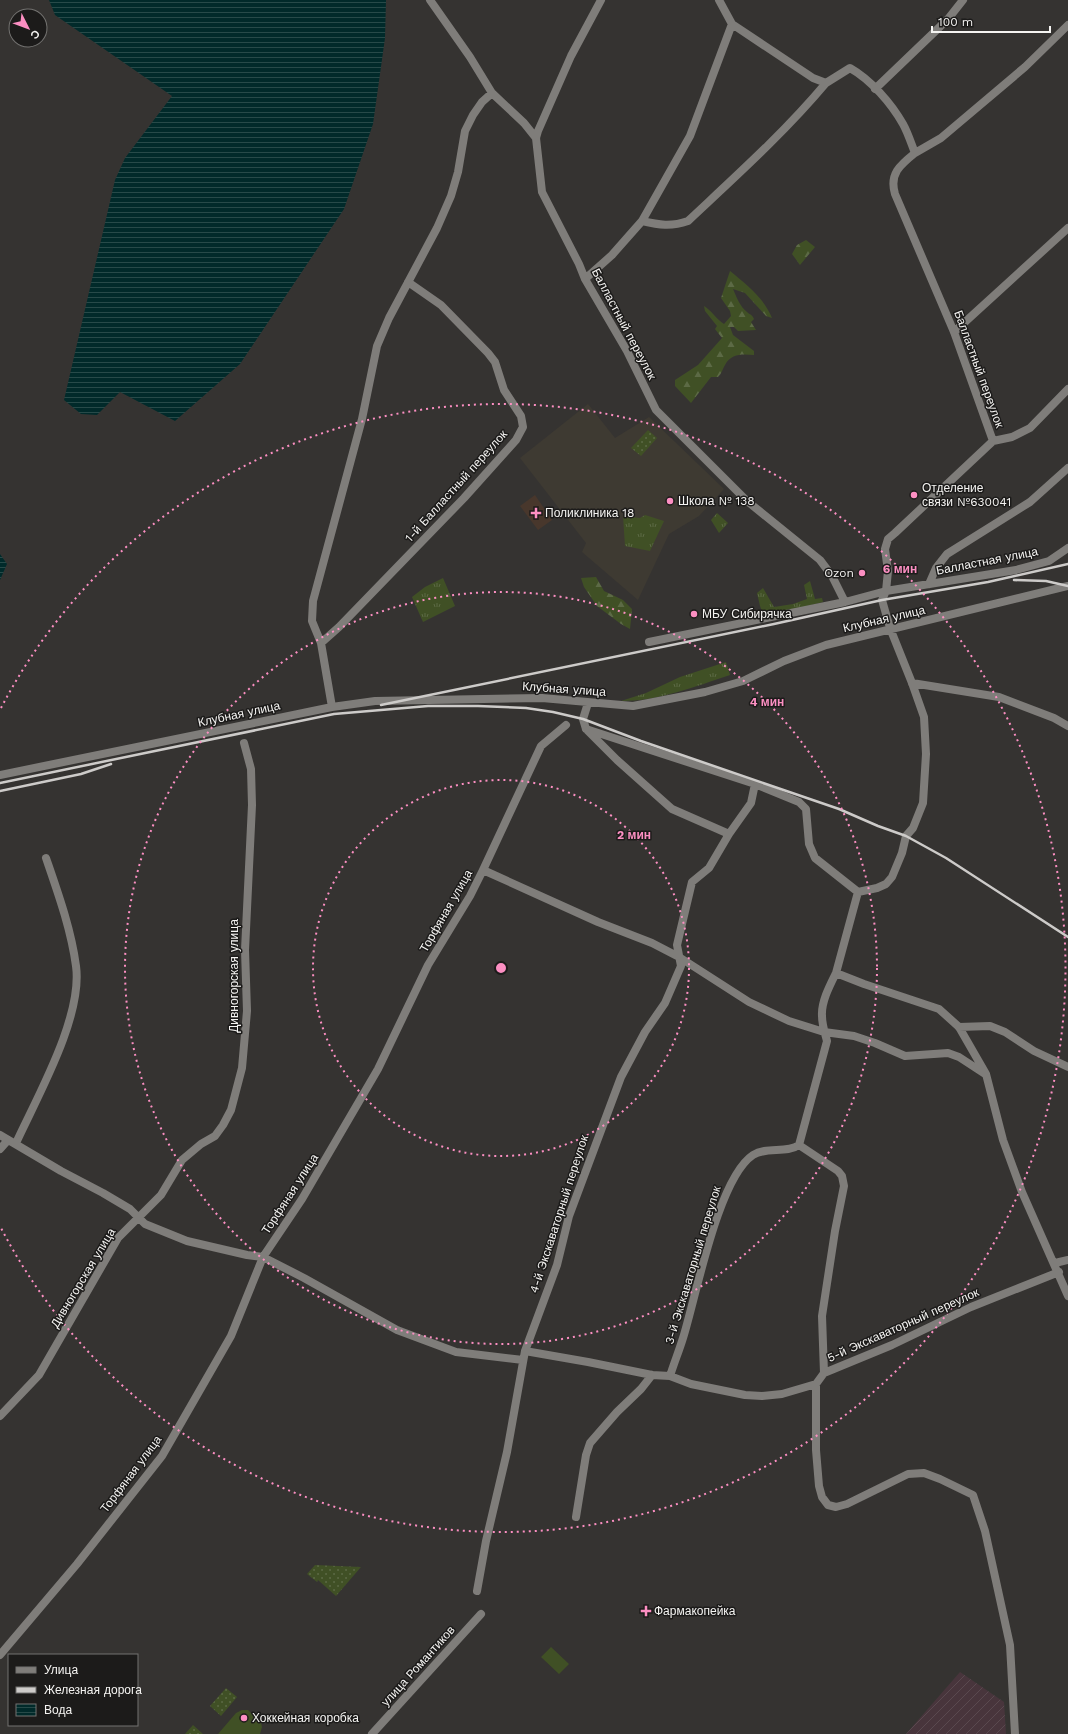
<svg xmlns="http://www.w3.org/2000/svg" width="1068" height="1734" viewBox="0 0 1068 1734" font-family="'Work Sans',sans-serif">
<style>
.built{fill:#3e3a32}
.industrial{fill:url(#industrial-furrows)}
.medical{fill:#48372c}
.grass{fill:url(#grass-tufts)}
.forest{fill:url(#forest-firs)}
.park{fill:url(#park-dots)}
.pitch{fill:#405025}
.water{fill:url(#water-rules)}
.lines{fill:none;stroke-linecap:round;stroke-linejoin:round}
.street{stroke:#7f7d7a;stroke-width:8}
.rail{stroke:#cdcbc9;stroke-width:2.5}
.ring{fill:none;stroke:#fc8fc2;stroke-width:2;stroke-dasharray:2 4}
.poi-dot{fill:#fc8fc2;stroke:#1c1b1a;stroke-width:1.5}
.labels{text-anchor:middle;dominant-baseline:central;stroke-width:3;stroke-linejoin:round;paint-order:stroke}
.street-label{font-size:12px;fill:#f5f4f2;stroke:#1c1b1a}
.poi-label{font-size:12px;fill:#f5f4f2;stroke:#1c1b1a;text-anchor:start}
.centre{fill:#fc8fc2;stroke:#1c1b1a;stroke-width:2}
.ring-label{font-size:12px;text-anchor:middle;font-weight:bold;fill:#fc8fc2;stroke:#1c1b1a;stroke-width:3;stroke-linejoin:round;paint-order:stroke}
</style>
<defs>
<pattern id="industrial-furrows" width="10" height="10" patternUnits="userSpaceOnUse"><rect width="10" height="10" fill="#48353c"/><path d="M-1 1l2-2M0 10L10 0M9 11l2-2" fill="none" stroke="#5a494f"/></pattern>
<pattern id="grass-tufts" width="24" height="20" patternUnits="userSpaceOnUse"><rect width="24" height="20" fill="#405025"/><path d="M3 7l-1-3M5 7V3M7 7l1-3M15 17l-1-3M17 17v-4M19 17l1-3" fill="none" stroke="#5c6a45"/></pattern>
<pattern id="forest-firs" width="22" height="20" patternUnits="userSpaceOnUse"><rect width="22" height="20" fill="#405025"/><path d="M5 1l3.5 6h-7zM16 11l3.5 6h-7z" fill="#5c6a45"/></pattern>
<pattern id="park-dots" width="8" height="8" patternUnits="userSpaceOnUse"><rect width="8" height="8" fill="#405025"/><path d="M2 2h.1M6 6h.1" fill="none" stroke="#5c6a45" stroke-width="1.8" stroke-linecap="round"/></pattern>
<pattern id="water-rules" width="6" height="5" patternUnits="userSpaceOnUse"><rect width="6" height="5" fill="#012a2a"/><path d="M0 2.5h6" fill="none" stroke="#274a49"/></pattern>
</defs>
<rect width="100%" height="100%" fill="#353331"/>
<path class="built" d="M 588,404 L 615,438 L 649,417 L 724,489 L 699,516 L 669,534 L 638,600 L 582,552 L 586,543 L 520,458 Z"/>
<path class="industrial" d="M 960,1672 L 1004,1702 L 1006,1734 L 906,1734 Z"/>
<path class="medical" d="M 535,495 L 552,520 L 538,530 L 520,506 Z"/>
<path class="grass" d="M 717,513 L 728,523 L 719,533 L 711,520 Z
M 645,515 L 664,521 L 650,551 L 625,546 L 623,516 L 640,518 Z
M 443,578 L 455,606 L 423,622 L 412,597 L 425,587 Z
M 810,581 L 815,599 L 822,598 L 823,602 L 764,617 L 760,606 L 757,593 L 763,588 L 774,607 L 793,604 L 807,599 L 804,585 Z
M 726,662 L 730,675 C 694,687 658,701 621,701 L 646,693 L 680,677 Z"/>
<path class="forest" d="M 806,240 L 815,247 L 800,265 L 792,254 L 797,245 Z
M 730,271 C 747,285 764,298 772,318 L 766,316 L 745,293 L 733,289 C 736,296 740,307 747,312 C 750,315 752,314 754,319 L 751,322 L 756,330 L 738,331 L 734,327 L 730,327 L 733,335 L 754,351 L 754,355 C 743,354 731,353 725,365 C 722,370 722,373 718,377 L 711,377 L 691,403 L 675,386 L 675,380 L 698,365 L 722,338 L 715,329 L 717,326 L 705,311 L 704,306 C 712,311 716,319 724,324 L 731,316 L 730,311 L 721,298 Z
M 596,577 L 604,591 L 623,600 L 632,609 L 630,629 L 621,624 L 597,606 L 584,587 L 581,578 Z"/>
<path class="park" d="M 648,430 L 657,438 L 641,456 L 631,448 Z
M 315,1565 L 361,1567 L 336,1596 L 318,1580 L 317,1582 L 307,1574 Z
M 226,1688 L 237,1697 L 221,1716 L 210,1706 Z
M 193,1725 L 203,1734 L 185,1734 Z"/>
<path class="pitch" d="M 551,1647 L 569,1664 L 559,1674 L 541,1657 Z
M 242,1710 L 248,1710 L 261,1723 L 262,1727 L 260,1734 L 218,1734 L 236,1713 Z"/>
<path class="water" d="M 49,0 L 386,0 L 385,38 L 373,124 L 344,209 L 240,364 L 175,421 L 120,392 L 97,415 L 81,414 L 64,400 L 115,180 L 125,158 L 172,96 L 55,15 Z
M 0,554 L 7,564 L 0,580 Z"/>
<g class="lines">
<path class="street" d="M 430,0 L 470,57 L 492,93 L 524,123 L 536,138
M 601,0 L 571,56 L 538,131 L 536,138 L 542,192 L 579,264 L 585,279 L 627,351 L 656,410 L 747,501 L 820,560 L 832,576 L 845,602
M 732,24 L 813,78 L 826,83 L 850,68 C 871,80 891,103 903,124 C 908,133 911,143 915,153 C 900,165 889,174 895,194 L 954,332 L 993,441 L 895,533 L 888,539 L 885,549 L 888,571 L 886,591 L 882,600 L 890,628 L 912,683 L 924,717 L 926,754 L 923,803 L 913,828 L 906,836 L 902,853 L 892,877 L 886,884 L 877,888 L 858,892
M 875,89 L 948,19 L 963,0
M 915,153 L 941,138 L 1025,67 L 1068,25
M 642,221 C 659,225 671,227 688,221 C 736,176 784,133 826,83
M 585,279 L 612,255 L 642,221 L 690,136 L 732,24 L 719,0
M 954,332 L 1068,228
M 993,441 L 1012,437 L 1030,428 L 1068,389
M 929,584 L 936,568 L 947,554 L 1030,502 L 1068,468
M 649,642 L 845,602 L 886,591 L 1016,570 L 1049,561 L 1068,548
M 321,643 L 339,627 L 464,498 L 516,440 L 523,427 L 521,416 L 504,390 L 495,362 L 488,353 L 441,305 L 408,282
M 912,683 L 999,697 L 1054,718 L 1068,726
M 588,703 L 583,719 L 586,729 L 755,784 L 799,802 L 806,809 L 809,844 L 815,858 L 858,892 L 836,973 L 864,984 L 939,1009 L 959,1027 L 986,1074 L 1003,1140 L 1022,1192 L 1068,1296
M 332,707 L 321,643 L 312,621 L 313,601 L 362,419 L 377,346 L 389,318 L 437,228 L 451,196 L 458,172 L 465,131 L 473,115 L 482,102 L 492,93
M 586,729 L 617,760 L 672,809 L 729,834
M 0,775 L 332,707 L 375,701 L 542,698 L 633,706 L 705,692 L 743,681 L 784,661 L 826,645 L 1068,586
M 483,870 L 598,922 L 652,943 L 679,957 L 749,1002 L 789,1021 L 824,1032 L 854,1036 L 875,1043 L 905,1056 L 948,1053 L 959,1057 L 985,1074
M 959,1027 L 990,1026 L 1005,1032 L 1034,1051 L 1068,1067
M 0,1135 L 61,1171 L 103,1193 L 130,1209 L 145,1224 L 187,1241 L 247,1255 L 263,1257 L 304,1278 L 397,1330 L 456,1352 L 523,1360
M 16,1143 C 37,1097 83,1017 76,966 C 71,929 58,893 46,858
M 799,1145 L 838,1171 L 842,1176 L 844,1186 L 835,1231 L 822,1316 L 824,1373
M 0,1149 L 8,1140
M 1055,1263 L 1068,1260
M 525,1351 L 588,1362 L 652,1375 L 670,1376 L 691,1384 L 745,1395 L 762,1396 L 782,1394 L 816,1384 L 824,1373 L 892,1345 L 971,1307 L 1059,1272
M 670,1376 C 674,1363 679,1351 683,1338 C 696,1297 718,1178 753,1155 C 767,1146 786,1154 799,1145 L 827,1041 C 825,1033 822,1025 822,1016 C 821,1002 830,985 836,973
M 816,1384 L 816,1450 L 819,1486 L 822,1497 L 828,1505 L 836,1507 L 847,1504 L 908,1474 L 924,1473 L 940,1479 L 973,1495 L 985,1531 L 1010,1645 L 1015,1734
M 0,1416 L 39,1375 L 118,1238 L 161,1195 L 182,1160 L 201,1144 L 215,1136 L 223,1125 L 231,1110 L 242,1068 L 247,1011 L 245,950 L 252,805 L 251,769 L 244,743
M 576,1517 L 586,1455 L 590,1443 L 617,1412 L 641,1389 L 652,1375
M 477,1591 L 486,1541 L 507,1452 L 525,1351 L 557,1265 L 569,1216 L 621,1077 L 645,1032 L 665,1003 L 681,966 L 677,945 L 692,882 L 709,868 L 729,834 L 751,803 L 755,784
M 0,1655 L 77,1564 L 162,1456 L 231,1336 L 263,1257 L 302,1199 L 378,1069 L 428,965 L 470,896 L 483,870 L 541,746 L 566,725
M 372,1734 L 481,1614"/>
<path class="rail" d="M 1014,580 L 1046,581 L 1068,586
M 381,705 L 774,624 L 882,600 L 988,582 L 1068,564
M 0,783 L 334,714 L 428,706 L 478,706 L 526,708 L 553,712 L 583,719 L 641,741 L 839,809 L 878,826 L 906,836 L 946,858 L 1068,937
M 0,791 L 81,774 L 111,764"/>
</g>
<g class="ring">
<circle cx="501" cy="968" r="188"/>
<circle cx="501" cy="968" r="376"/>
<path d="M1 708A564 564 0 1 1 1 1228"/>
</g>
<g class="poi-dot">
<circle cx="914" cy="495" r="4"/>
<circle cx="670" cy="501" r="4"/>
<path d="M534 507h4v4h4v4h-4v4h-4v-4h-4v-4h4z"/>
<circle cx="862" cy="573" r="4"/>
<circle cx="694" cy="614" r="4"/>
<path d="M644 1605h4v4h4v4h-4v4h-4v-4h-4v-4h4z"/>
<circle cx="244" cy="1718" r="4"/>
</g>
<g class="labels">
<g class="street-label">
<text transform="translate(624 324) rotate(62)">Балластный переулок</text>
<text transform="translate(979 369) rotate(70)">Балластный переулок</text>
<text transform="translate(456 486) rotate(-48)">1-й Балластный переулок</text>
<text transform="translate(987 561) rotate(-11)">Балластная улица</text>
<text transform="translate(884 619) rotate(-13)">Клубная улица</text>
<text transform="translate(564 689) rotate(4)">Клубная улица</text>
<text transform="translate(239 714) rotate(-12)">Клубная улица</text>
<text transform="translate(446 911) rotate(-60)">Торфяная улица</text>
<text transform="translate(234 976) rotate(-90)">Дивногорская улица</text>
<text transform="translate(290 1194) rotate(-57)">Торфяная улица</text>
<text transform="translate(559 1214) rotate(-72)">4-й Экскаваторный переулок</text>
<text transform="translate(693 1265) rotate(-73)">3-й Экскаваторный переулок</text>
<text transform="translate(83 1278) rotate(-59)">Дивногорская улица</text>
<text transform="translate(903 1325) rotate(-24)">5-й Экскаваторный переулок</text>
<text transform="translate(131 1474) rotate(-53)">Торфяная улица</text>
<text transform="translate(418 1666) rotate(-48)">улица Романтиков</text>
</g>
<g class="poi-label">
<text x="922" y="488">Отделение<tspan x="922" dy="14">связи №630041</tspan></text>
<text x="678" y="501">Школа № 138</text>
<text x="545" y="513">Поликлиника 18</text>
<text x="854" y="573" text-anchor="end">Ozon</text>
<text x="702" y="614">МБУ Сибирячка</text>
<text x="654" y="1611">Фармакопейка</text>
<text x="252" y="1718">Хоккейная коробка</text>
</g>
</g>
<circle cx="501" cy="968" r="6" class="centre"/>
<g class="ring-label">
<text x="900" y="573">6 мин</text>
<text x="767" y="706">4 мин</text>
<text x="634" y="839">2 мин</text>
</g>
<rect x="8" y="1654" width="130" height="72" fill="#1c1b1a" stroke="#737270"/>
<rect x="16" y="1667" width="20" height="6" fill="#7f7d7a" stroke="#737270"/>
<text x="44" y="1674" font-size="12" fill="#f5f4f2">Улица</text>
<rect x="16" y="1687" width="20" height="6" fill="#cdcbc9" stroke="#737270"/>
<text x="44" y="1694" font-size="12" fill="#f5f4f2">Железная дорога</text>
<rect x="16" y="1704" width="20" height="12" fill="url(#water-rules)" stroke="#737270"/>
<text x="44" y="1714" font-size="12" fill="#f5f4f2">Вода</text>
<g transform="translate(28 28) rotate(132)"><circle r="19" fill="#1c1b1a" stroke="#737270"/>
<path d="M0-3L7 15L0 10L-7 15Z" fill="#fc8fc2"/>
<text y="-6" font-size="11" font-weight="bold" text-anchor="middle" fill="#f5f4f2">С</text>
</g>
<path d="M932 26v6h118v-6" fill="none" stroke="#f5f4f2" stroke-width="2"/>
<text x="938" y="26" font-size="12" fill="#f5f4f2" stroke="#1c1b1a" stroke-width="3" paint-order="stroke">100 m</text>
</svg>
